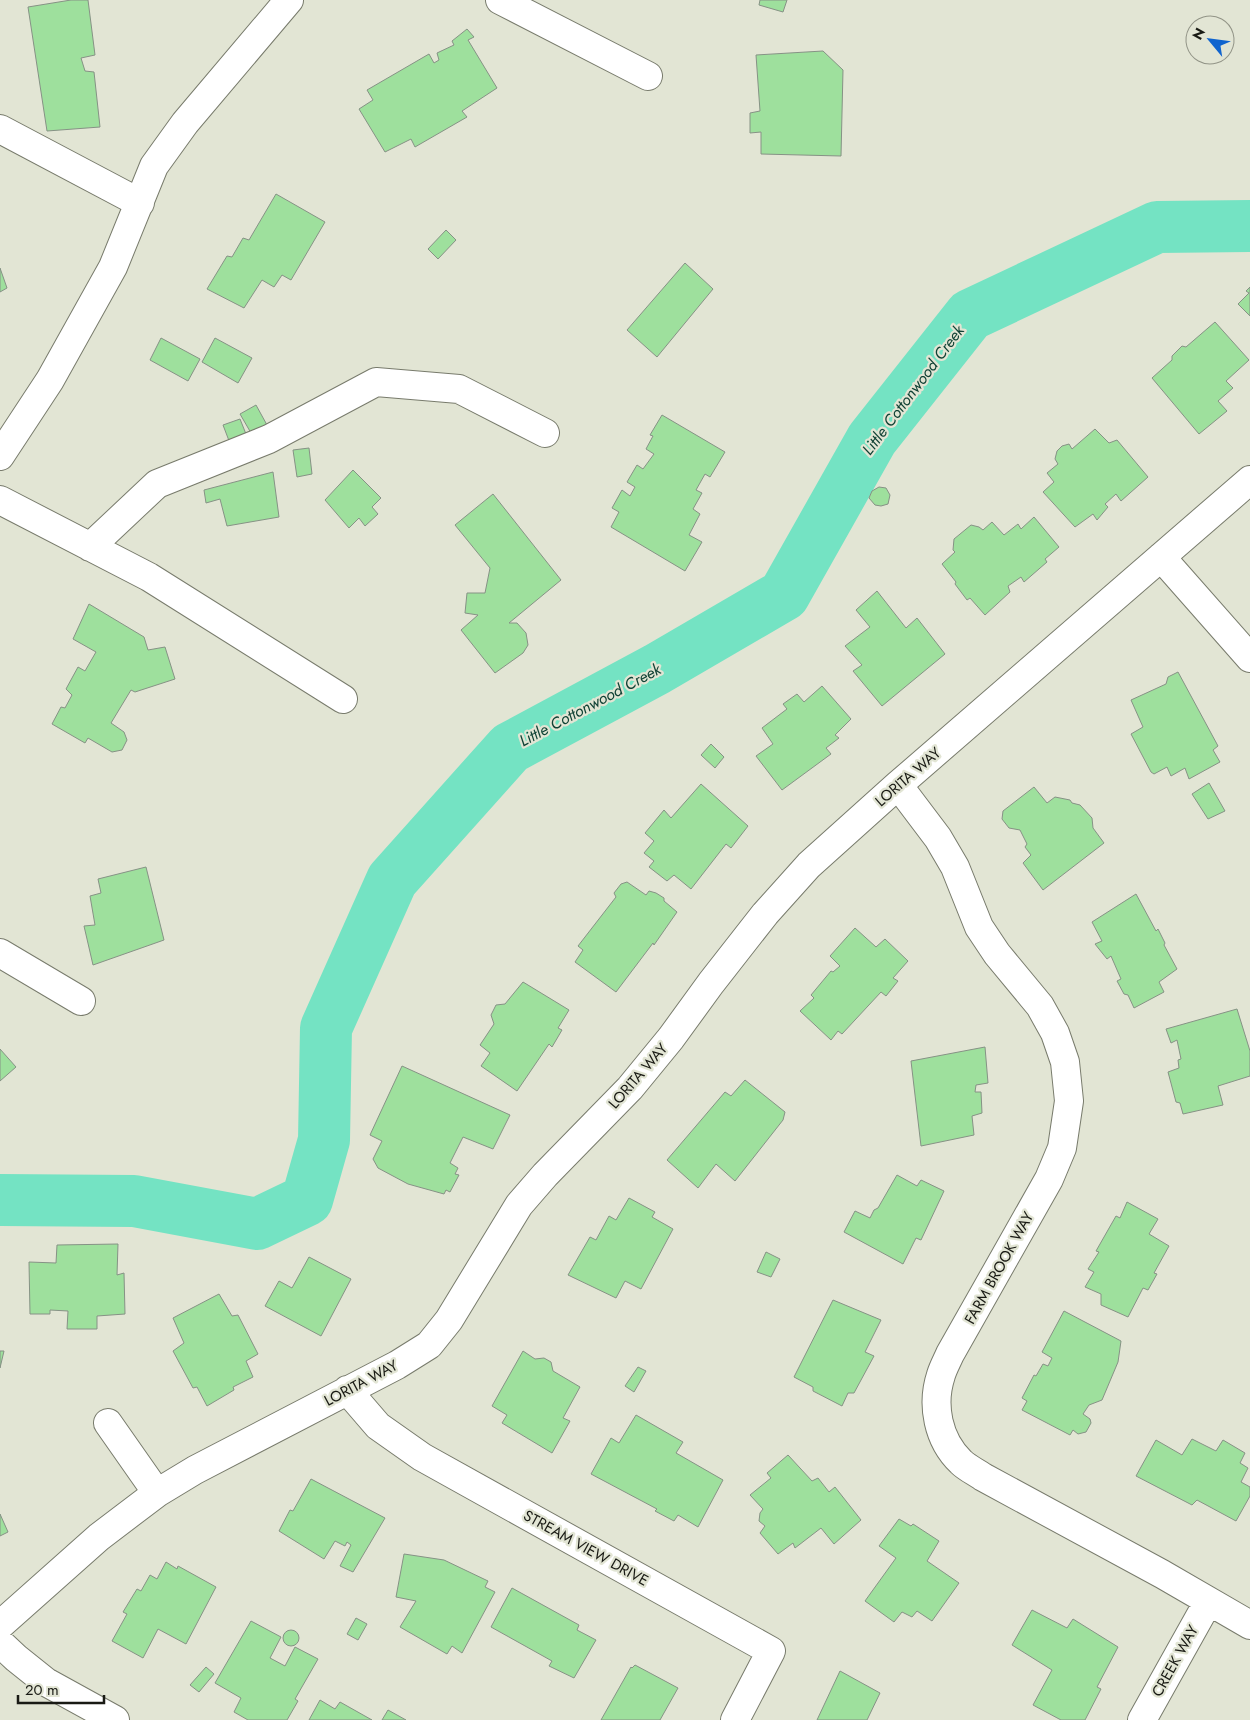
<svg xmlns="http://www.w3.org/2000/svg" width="1250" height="1720" viewBox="0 0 1250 1720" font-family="Jost,sans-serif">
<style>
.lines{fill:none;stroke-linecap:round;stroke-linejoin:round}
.river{stroke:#74e3c3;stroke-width:52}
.building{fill:#9ee09d;stroke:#869285}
.minor-casing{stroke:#787b6c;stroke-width:30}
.minor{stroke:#fff;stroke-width:28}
.labels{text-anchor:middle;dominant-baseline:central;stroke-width:4.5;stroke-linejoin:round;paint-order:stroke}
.street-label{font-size:15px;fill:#191a14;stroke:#e2e5d4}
.water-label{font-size:16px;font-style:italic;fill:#104235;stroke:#e2e5d4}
</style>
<rect width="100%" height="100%" fill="#e2e5d4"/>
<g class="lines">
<path class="river" d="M 0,1200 L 134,1201 L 257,1224 L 307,1200 L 324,1140 L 326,1028 L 392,880 L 510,748 L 657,669 L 784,595 L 872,439 L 970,315 L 1157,227 L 1250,226"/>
</g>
<path class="building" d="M 71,0 L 88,0 L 95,55 L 81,58 L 85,71 L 94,72 L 100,127 L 47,131 L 28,7 Z
M 760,0 L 787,0 L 783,12 L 759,5 Z
M 467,29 L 474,37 L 468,40 L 497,88 L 462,111 L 467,117 L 415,147 L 411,139 L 385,152 L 359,109 L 373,100 L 367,90 L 429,54 L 434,63 L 439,60 L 437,53 L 454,45 L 452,41 Z
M 823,51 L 843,70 L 841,156 L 761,154 L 761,132 L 750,133 L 750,113 L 760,111 L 756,55 Z
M 276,194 L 325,222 L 291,280 L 282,275 L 274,287 L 262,280 L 244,308 L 207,289 L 227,256 L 232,257 L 243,238 L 249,240 Z
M 446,230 L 456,240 L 438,259 L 428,249 Z
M 685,263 L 713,289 L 657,357 L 627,330 Z
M 0,268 L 7,288 L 0,292 Z
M 1250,287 L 1250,316 L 1238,304 L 1249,293 L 1246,291 Z
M 1215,322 L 1249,360 L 1226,381 L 1233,388 L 1218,401 L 1227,411 L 1199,434 L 1152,378 L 1172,360 L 1172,356 L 1182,346 L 1186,347 Z
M 161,338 L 200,359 L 188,381 L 150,360 Z
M 215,338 L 252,358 L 238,383 L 202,362 Z
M 256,405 L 267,425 L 251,433 L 240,414 Z
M 662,415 L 725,452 L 710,477 L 705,474 L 696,490 L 702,493 L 693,509 L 700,514 L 689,535 L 702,542 L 685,571 L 611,527 L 619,512 L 612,508 L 622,490 L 630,496 L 635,487 L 627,482 L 637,465 L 643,469 L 654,454 L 646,449 L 653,436 L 650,435 Z
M 240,419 L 248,439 L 231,446 L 223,425 Z
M 1095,429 L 1109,443 L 1117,440 L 1148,477 L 1121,501 L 1116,494 L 1105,504 L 1108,507 L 1097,520 L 1093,514 L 1075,527 L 1043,492 L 1054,482 L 1047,473 L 1058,464 L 1055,459 L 1057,451 L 1062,446 L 1069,444 L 1072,449 Z
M 309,448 L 312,474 L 297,477 L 293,450 Z
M 353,470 L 381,498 L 372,507 L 378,514 L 365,526 L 359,518 L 349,528 L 325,500 Z
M 273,472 L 279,517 L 227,526 L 220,499 L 206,503 L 204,490 Z
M 879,487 L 886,488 L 890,495 L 888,504 L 881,506 L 875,505 L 869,498 L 872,491 Z
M 493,494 L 561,580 L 509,623 L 517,623 L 526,633 L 528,645 L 523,653 L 495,673 L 461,630 L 478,615 L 465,613 L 467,593 L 485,593 L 490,568 L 455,525 Z
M 1034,517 L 1059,547 L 1045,559 L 1047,562 L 1024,582 L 1021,577 L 1008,586 L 1010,592 L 985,615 L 970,598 L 967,600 L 955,584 L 956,582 L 942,564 L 955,552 L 953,550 L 954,539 L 971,525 L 979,527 L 983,530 L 992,522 L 1004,535 L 1018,524 L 1021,529 Z
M 877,591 L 906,628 L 917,618 L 945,654 L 882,706 L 853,671 L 862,665 L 845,646 L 870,627 L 856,610 Z
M 89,604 L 144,637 L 148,650 L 165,647 L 175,679 L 135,692 L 131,690 L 111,723 L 124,732 L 127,740 L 122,750 L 112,752 L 88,738 L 85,743 L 52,724 L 61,707 L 65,708 L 72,695 L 66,689 L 78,667 L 85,671 L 96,652 L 73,639 Z
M 1178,672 L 1218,746 L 1213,750 L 1220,762 L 1189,779 L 1185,768 L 1171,776 L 1167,767 L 1154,774 L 1151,772 L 1131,734 L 1143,727 L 1131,700 L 1166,684 L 1168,677 Z
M 822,686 L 851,719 L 835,735 L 839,738 L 826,748 L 831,754 L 782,790 L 756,756 L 773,744 L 762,728 L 787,709 L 783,704 L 797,694 L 804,702 Z
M 711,744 L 724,757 L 715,768 L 701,755 Z
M 1209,783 L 1225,811 L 1208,819 L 1192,794 Z
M 701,784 L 748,826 L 731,848 L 726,844 L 691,889 L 674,875 L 667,881 L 649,867 L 654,861 L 644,853 L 654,841 L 645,833 L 664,810 L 671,818 Z
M 1034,787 L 1047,803 L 1055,797 L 1070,800 L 1072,803 L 1080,805 L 1092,818 L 1093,828 L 1104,843 L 1043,890 L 1023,863 L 1031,855 L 1025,847 L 1027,844 L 1020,830 L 1009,828 L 1002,819 L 1003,811 Z
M 146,867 L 164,940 L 93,965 L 84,926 L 95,925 L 90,896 L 101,893 L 98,879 Z
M 627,882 L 646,895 L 649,891 L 656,893 L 664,898 L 664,901 L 677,912 L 654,945 L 653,943 L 616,992 L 575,962 L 583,950 L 578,946 L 616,897 L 614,893 L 621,884 Z
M 1136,894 L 1156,931 L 1158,929 L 1165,943 L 1164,945 L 1177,969 L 1159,982 L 1164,992 L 1134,1008 L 1128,995 L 1124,994 L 1117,981 L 1121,979 L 1111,956 L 1107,959 L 1095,944 L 1102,941 L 1092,922 Z
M 855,928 L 876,947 L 885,939 L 908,961 L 893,978 L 898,981 L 886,996 L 881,992 L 842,1034 L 838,1031 L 831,1040 L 800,1011 L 814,998 L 811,995 L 831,971 L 833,972 L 840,966 L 830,956 Z
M 523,982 L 569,1010 L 558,1028 L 562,1030 L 552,1047 L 549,1044 L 517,1091 L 481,1066 L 490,1053 L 480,1045 L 494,1024 L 491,1015 L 496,1005 L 505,1004 Z
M 1237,1009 L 1250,1051 L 1250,1076 L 1218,1086 L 1223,1105 L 1183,1114 L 1180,1103 L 1176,1102 L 1168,1072 L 1179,1068 L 1178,1060 L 1181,1059 L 1177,1040 L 1171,1043 L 1166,1029 Z
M 985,1047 L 988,1083 L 976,1085 L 975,1092 L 981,1092 L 982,1113 L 972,1116 L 974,1135 L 921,1146 L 911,1061 Z
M 0,1049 L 16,1067 L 0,1081 Z
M 402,1066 L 510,1115 L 493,1149 L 463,1137 L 450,1163 L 458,1168 L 455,1174 L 459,1175 L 450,1192 L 446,1190 L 444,1194 L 408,1184 L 378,1168 L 373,1159 L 382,1141 L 370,1135 Z
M 745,1080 L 785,1112 L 783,1120 L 735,1181 L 716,1164 L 698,1188 L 667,1160 L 725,1092 L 731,1096 Z
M 897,1175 L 917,1186 L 921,1180 L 944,1191 L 921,1240 L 916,1238 L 903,1264 L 844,1232 L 855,1211 L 870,1218 L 874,1210 L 878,1208 Z
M 629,1198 L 655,1212 L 652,1217 L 673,1229 L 641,1289 L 625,1281 L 616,1298 L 568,1275 L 590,1237 L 596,1240 L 609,1216 L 616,1220 Z
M 1127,1202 L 1158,1219 L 1149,1234 L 1169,1246 L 1154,1273 L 1157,1274 L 1148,1290 L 1143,1288 L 1128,1317 L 1101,1305 L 1101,1294 L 1085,1287 L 1094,1272 L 1088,1269 L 1099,1252 L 1096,1251 L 1116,1216 L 1120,1218 Z
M 118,1244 L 117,1275 L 124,1273 L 125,1314 L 97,1316 L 97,1329 L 67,1329 L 68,1311 L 50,1310 L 50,1314 L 30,1314 L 29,1262 L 56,1263 L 57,1245 Z
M 766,1252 L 780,1259 L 771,1277 L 757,1272 Z
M 309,1257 L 351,1279 L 321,1336 L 265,1306 L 279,1281 L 292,1288 Z
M 219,1294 L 232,1316 L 238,1315 L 258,1354 L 246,1361 L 253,1377 L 233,1387 L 234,1390 L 207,1406 L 197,1387 L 193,1388 L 173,1351 L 184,1343 L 173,1318 Z
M 833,1300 L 881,1320 L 865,1352 L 874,1356 L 854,1393 L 848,1393 L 842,1406 L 813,1391 L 813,1387 L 794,1377 Z
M 1064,1311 L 1121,1341 L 1118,1362 L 1102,1400 L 1089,1405 L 1083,1414 L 1090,1419 L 1091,1423 L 1086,1432 L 1078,1434 L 1073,1430 L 1070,1435 L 1022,1410 L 1027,1401 L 1022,1398 L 1034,1375 L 1036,1376 L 1043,1364 L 1048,1366 L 1052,1358 L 1042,1352 Z
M 0,1351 L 4,1351 L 0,1368 Z
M 523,1351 L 535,1359 L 544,1358 L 551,1362 L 553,1371 L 580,1387 L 563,1418 L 570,1421 L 552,1453 L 502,1423 L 507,1415 L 492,1406 Z
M 638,1367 L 646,1371 L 634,1392 L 625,1386 Z
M 636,1415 L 683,1442 L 676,1453 L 723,1480 L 698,1527 L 678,1515 L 674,1521 L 655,1511 L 657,1509 L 591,1474 L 611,1438 L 619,1443 Z
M 1192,1439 L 1216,1451 L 1223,1440 L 1245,1453 L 1240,1463 L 1248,1468 L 1241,1482 L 1250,1487 L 1250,1496 L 1236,1521 L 1197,1500 L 1192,1505 L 1136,1476 L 1156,1440 L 1182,1455 Z
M 788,1455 L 812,1481 L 818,1478 L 829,1492 L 835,1487 L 861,1520 L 834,1544 L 821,1528 L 795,1548 L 793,1543 L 778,1554 L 760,1533 L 765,1526 L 759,1521 L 760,1513 L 763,1509 L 750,1495 L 771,1478 L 767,1473 Z
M 311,1479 L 385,1518 L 353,1572 L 340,1566 L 351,1545 L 347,1542 L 345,1546 L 335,1541 L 324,1559 L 279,1531 L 290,1510 L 293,1511 Z
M 0,1514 L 8,1532 L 0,1536 Z
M 899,1519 L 911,1526 L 913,1524 L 939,1541 L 927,1561 L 959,1583 L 932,1621 L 917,1611 L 912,1617 L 902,1612 L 894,1622 L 865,1601 L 896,1558 L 879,1546 Z
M 404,1554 L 444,1560 L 488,1581 L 485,1587 L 495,1592 L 462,1653 L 452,1646 L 447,1654 L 400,1627 L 416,1601 L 396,1597 Z
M 166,1562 L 177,1569 L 178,1566 L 216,1587 L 186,1644 L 158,1629 L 143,1658 L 112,1641 L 127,1614 L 123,1612 L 137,1589 L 141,1591 L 150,1575 L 157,1579 Z
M 512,1588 L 579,1625 L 577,1630 L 596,1640 L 574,1678 L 549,1666 L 552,1661 L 491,1627 Z
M 1032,1610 L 1067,1628 L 1073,1619 L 1118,1647 L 1097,1687 L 1101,1689 L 1085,1720 L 1061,1720 L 1033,1705 L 1052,1670 L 1012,1645 Z
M 356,1618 L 367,1624 L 358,1640 L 347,1634 Z
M 251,1621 L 281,1637 L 270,1658 L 285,1666 L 295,1647 L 318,1659 L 295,1699 L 298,1701 L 287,1720 L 248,1720 L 234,1712 L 241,1698 L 215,1683 Z
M283 1638a8 8 0 1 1 16 0a8 8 0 1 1-16 0Z
M 635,1665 L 678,1688 L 660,1720 L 601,1720 L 631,1667 L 632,1668 Z
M 206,1667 L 214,1674 L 199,1692 L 190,1685 Z
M 840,1671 L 880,1693 L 867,1720 L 817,1720 Z
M 320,1700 L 335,1709 L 340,1702 L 372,1720 L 309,1720 Z
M 388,1710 L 406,1720 L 382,1720 Z"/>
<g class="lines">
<defs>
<path id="minor" d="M 500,0 L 648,76
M 0,129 L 140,203
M 0,456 L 50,380 L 113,267 L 154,166 L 185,123 L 289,0
M 0,500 L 149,577 L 343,699
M 90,547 L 157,484 L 269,439 L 376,382 L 459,389 L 545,433
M 1161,557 L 1250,658
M 898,785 L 938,838 L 955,867 L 979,927 L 997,954 L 1040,1006 L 1055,1033 L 1065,1062 L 1069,1101 L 1062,1148 L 1049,1179 L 950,1354 C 947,1361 943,1368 941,1375 C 931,1405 938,1440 961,1462 C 967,1468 976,1472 983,1477 L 1162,1574 L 1250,1625
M 0,953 L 81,1001
M 347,1390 L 378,1426 L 422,1457 L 771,1651 L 735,1720
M 108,1423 L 157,1493
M 0,1625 L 99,1537 L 157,1493 L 195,1470 L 397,1365 L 429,1345 L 449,1320 L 519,1205 L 545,1175 L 630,1088 L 671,1038 L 711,983 L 765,914 L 809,865 L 898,785 L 1250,480
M 0,1643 L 16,1658 L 46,1682 L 115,1720
M 1142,1720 L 1208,1602"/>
</defs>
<use href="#minor" class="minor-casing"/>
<use href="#minor" class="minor"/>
</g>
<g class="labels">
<g class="street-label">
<text transform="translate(908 777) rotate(-41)">LORITA WAY</text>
<text transform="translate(638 1076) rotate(-49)">LORITA WAY</text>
<text transform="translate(999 1268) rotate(-61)">FARM BROOK WAY</text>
<text transform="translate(361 1383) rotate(-28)">LORITA WAY</text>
<text transform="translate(586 1548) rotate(29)">STREAM VIEW DRIVE</text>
<text transform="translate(1175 1661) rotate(-61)">CREEK WAY</text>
</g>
<g class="water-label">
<text transform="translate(913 390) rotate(-53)">Little Cottonwood Creek</text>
<text transform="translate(590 705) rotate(-28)">Little Cottonwood Creek</text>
</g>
</g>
<g transform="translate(1210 40) rotate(299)"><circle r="24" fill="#e2e5d4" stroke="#929487"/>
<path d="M0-4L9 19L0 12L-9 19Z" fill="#1064ce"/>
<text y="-8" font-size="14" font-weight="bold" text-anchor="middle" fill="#191a14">N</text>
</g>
<path d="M18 1695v8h86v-8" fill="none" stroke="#191a14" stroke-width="2.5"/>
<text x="25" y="1695" font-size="15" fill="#191a14" stroke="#e2e5d4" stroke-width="4" paint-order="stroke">20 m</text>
</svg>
